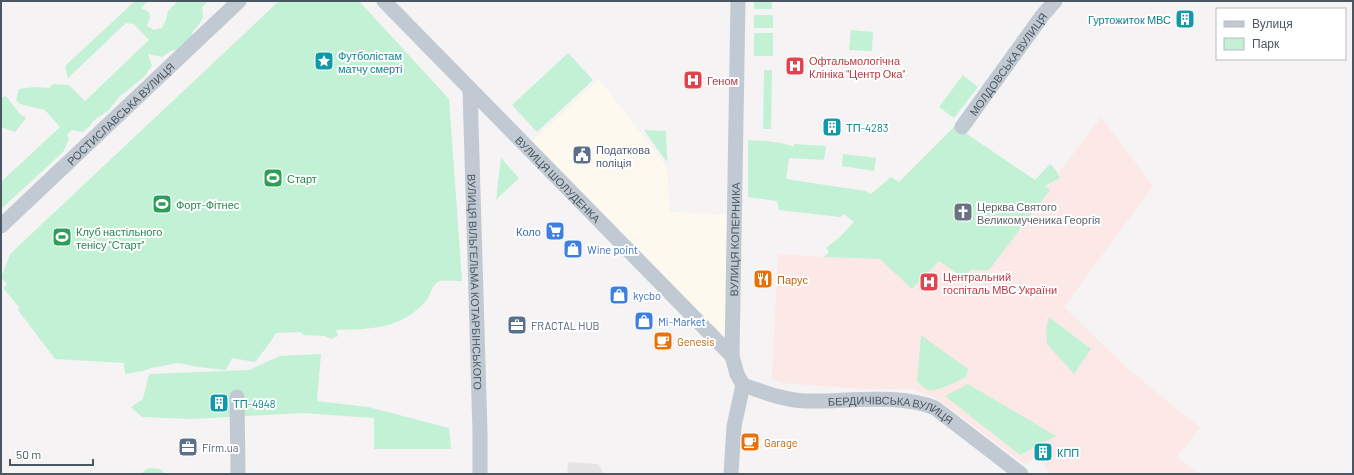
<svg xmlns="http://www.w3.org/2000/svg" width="1354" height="475" viewBox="0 0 1354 475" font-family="Barlow,sans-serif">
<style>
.commercial{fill:#fdf9ef}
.education{fill:#e6e4e5}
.medical{fill:#fce8e6}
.green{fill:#c3f1d5}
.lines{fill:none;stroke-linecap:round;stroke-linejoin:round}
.minor{stroke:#c1cad2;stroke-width:15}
.labels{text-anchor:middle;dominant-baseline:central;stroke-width:4;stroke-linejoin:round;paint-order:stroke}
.culture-label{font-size:11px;fill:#0d838f;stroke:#fff;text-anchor:start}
.health-label{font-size:11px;fill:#be3a42;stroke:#fff;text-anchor:start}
.street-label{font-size:11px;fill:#4a5661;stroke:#fff}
.service-label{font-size:11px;fill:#4e5e75;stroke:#fff;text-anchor:start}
.leisure-label{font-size:11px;fill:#27864d;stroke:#fff;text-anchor:start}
.worship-label{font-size:11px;fill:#5b616d;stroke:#fff;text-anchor:start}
.shop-label{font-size:11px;fill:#366cbe;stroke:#fff;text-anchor:start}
.food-label{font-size:11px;fill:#c56008;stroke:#fff;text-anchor:start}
</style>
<rect width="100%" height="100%" fill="#f5f3f3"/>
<path class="commercial" d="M 599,79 L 667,167 L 670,212 L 730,215 L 726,335 L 722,337 L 530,143 Z"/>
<path class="education" d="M 568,462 L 598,464 L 604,474 L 567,474 Z"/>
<path class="medical" d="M 1101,117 L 1153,186 L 1064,307 L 1126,367 L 1200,428 L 1177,457 L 1199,474 L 1050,474 L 1039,456 L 1024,464 L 935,397 L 911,389 L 860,389 L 784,383 L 772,379 L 778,254 L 824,257 L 955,126 L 1025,174 L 1049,186 Z"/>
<path class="green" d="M 135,1 L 148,1 L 141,8 L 149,12 L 150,18 L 147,26 L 154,30 L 162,28 L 166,20 L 168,11 L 178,1 L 208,1 L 202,7 L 203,17 L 198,26 L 193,31 L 192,35 L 182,48 L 171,51 L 162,57 L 148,54 L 152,66 L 144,77 L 119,97 L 109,110 L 93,121 L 90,126 L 83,132 L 72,130 L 67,135 L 69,139 L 63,152 L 1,209 L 1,182 L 60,127 L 45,110 L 20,104 L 16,100 L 19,89 L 34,87 L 49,88 L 53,84 L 69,85 L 85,101 L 149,40 L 134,24 L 126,23 L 68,78 L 65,66 Z
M 279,1 L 359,1 L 449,99 L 462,281 C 455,281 447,280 440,281 C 433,283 431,292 428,298 C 422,306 413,314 405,318 C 384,330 358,329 336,330 L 338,336 L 331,339 L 325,336 L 304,335 L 300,332 L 276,333 L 269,344 L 255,362 L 232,358 L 226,370 L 198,367 L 178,363 L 151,368 L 143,371 L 125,374 L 124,363 L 55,359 L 18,310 L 19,307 L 3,288 L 7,284 L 1,278 L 10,254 Z
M 754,1 L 772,1 L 772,9 L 754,9 Z
M 754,15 L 773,15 L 773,28 L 754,28 Z
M 851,30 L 873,32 L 872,51 L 849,50 Z
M 754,33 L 773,33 L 773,56 L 754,56 Z
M 568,53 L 593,80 L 537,132 L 512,105 Z
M 764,70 L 772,70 L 771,129 L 763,129 Z
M 963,75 L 978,87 L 954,118 L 939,107 Z
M 6,96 L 19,113 L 26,118 L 15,132 L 1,127 L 1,98 Z
M 955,126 L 1035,180 L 1050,164 L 1056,170 L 1060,178 L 1045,186 L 1050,190 L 989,270 L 971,270 L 961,276 L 939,261 L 912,289 L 880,259 L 824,257 L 829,252 L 826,248 L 840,237 L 854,222 L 844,214 L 840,217 L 779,210 L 777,201 L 748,197 L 748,140 C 764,141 778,141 794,147 L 794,144 L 826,146 L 824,160 L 789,158 L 786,179 L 865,191 L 871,194 L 891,177 L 899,182 Z
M 644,130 L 666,131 L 667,161 L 666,161 Z
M 843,154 L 876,158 L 874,171 L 842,166 Z
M 501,158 L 519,178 L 496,200 Z
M 1049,317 L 1091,349 L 1074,374 L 1047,344 L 1046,330 Z
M 921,335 L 968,369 L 966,377 C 958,381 937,392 928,390 C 924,388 920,384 917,382 Z
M 321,354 L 317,401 L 368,407 L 449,428 L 451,449 L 374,449 L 374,418 L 303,413 L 192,419 L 142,417 L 131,407 L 143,399 L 149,374 L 249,370 L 280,356 Z
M 968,384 L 1056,436 L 1020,455 L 945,396 Z
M 151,468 L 160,469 L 165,474 L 141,474 L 146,469 Z"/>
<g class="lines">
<g class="minor">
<path id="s1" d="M 384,1 L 732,356"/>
<path id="s2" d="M 470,89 L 480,432 L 480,474"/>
<path id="s3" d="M 962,127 L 1042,16 L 1055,1"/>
<path id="s4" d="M 1,226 L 239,1"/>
<path id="s5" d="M 743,385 C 763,392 784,400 805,401 C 846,402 898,393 935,408 L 1021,474"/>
<path d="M 237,397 L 238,474"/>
<path id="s6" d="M 731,474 L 734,426 L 743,385 L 737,374 L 732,356 L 738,1"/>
</g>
</g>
<defs>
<symbol id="building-square" viewBox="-11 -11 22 22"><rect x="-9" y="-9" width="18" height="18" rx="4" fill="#0f9aa8" stroke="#fff"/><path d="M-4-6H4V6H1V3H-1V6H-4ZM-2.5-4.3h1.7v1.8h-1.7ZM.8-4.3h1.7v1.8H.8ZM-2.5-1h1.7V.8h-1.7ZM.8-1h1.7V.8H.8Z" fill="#fff"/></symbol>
<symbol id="sight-square" viewBox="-11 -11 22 22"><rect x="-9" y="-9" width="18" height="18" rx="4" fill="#0f9aa8" stroke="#fff"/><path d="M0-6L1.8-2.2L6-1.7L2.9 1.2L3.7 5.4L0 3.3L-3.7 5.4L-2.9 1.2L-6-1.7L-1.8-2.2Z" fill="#fff"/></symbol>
<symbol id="hospital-square" viewBox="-11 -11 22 22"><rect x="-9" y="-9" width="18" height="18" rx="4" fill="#e0444e" stroke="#fff"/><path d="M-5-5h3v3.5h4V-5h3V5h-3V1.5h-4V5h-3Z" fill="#fff"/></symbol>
<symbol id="civic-square" viewBox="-11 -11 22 22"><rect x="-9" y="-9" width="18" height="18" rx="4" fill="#5c6f8a" stroke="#fff"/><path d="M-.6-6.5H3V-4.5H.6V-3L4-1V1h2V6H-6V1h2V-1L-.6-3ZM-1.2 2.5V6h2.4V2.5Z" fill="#fff"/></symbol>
<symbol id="stadium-square" viewBox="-11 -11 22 22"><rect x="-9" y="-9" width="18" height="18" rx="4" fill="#2e9e5b" stroke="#fff"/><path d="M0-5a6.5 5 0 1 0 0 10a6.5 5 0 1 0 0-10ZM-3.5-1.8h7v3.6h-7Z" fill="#fff"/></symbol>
<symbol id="church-square" viewBox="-11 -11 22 22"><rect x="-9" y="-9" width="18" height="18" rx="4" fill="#6b7280" stroke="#fff"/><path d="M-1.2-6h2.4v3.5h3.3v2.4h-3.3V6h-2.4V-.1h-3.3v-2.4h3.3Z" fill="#fff"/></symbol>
<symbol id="supermarket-square" viewBox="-11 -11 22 22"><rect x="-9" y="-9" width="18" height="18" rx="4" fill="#3f7fe0" stroke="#fff"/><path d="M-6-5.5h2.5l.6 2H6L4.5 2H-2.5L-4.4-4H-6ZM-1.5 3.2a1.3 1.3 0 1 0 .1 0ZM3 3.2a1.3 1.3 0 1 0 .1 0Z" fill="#fff"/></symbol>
<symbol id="shop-square" viewBox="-11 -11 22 22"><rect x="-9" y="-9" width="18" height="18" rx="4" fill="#3f7fe0" stroke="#fff"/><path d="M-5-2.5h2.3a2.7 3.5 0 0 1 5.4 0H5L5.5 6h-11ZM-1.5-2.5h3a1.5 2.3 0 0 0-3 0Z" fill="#fff"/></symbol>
<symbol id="restaurant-square" viewBox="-11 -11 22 22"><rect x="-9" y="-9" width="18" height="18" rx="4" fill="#e8710a" stroke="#fff"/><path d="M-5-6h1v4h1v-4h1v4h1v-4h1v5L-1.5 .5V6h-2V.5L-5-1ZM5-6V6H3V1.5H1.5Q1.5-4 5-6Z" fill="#fff"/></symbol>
<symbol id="office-square" viewBox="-11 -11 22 22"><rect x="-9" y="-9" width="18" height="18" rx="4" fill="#5c6f8a" stroke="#fff"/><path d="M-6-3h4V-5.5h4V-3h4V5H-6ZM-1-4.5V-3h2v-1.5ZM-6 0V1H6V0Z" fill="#fff"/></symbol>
<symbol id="cafe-square" viewBox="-11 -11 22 22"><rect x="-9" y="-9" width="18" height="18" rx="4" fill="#e8710a" stroke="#fff"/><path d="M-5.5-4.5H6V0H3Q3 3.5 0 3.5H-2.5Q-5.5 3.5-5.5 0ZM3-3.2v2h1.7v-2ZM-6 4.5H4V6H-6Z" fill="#fff"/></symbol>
</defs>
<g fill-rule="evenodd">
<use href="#building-square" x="1174" y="8" width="22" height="22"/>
<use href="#sight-square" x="313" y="50" width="22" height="22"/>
<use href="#hospital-square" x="784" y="55" width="22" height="22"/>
<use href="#hospital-square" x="682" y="69" width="22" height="22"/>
<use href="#building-square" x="821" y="116" width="22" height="22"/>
<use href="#civic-square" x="571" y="144" width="22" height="22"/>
<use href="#stadium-square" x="262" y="167" width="22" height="22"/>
<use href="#stadium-square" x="151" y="193" width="22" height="22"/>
<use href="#church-square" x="952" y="201" width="22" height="22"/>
<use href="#supermarket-square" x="544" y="220" width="22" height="22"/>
<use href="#stadium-square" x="51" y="226" width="22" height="22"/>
<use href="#shop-square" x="562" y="238" width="22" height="22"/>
<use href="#restaurant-square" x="752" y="268" width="22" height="22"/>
<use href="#hospital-square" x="918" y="271" width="22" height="22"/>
<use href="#shop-square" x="608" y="284" width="22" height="22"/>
<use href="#shop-square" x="633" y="310" width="22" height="22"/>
<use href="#office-square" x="506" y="314" width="22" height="22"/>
<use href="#cafe-square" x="652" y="330" width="22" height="22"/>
<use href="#building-square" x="208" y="392" width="22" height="22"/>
<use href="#cafe-square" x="739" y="431" width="22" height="22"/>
<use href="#office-square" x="177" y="436" width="22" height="22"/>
<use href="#building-square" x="1032" y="441" width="22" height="22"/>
</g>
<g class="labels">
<g class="culture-label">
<text x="1171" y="19" text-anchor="end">Гуртожиток МВС</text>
<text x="338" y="55">Футболістам<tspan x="338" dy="13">матчу смерті</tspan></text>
<text x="846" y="127">ТП-4283</text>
<text x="233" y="403">ТП-4948</text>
<text x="1057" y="452">КПП</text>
</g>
<g class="health-label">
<text x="809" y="60">Офтальмологічна<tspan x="809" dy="13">Клініка "Центр Ока"</tspan></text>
<text x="707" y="80">Геном</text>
<text x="943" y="276">Центральний<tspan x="943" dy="13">госпіталь МВС України</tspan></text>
</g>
<g class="street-label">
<text stroke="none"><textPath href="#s3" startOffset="78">МОЛДОВСЬКА ВУЛИЦЯ</textPath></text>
<text stroke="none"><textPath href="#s4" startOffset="164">РОСТИСЛАВСЬКА ВУЛИЦЯ</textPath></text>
<text stroke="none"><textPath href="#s1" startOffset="249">ВУЛИЦЯ ШОЛУДЕНКА</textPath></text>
<text stroke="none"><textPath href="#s6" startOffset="238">ВУЛИЦЯ КОПЕРНИКА</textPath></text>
<text stroke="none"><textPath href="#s2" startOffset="193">ВУЛИЦЯ ВІЛЬГЕЛЬМА КОТАРБІНСЬКОГО</textPath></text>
<text stroke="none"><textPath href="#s5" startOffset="152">БЕРДИЧІВСЬКА ВУЛИЦЯ</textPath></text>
</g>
<g class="service-label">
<text x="596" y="149">Податкова<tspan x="596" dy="13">поліція</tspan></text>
<text x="531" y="325">FRACTAL HUB</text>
<text x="202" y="447">Firm.ua</text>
</g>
<g class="leisure-label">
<text x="287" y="178">Старт</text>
<text x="176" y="204">Форт-Фітнес</text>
<text x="76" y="231">Клуб настільного<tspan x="76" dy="13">тенісу "Старт"</tspan></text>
</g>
<g class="worship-label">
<text x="977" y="206">Церква Святого<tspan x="977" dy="13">Великомученика Георгія</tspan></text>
</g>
<g class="shop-label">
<text x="541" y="231" text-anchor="end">Коло</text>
<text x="587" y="249">Wine point</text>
<text x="633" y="295">kycbo</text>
<text x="658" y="321">Mi-Market</text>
</g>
<g class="food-label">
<text x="777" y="279">Парус</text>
<text x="677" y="341">Genesis</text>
<text x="764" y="442">Garage</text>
</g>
</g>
<rect width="1354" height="475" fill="none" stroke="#4a5661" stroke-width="4"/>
<rect x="1216" y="8" width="130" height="52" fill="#ffffff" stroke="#b7bbc0"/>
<rect x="1224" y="21" width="20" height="6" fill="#c1cad2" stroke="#b7bbc0"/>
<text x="1252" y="28" font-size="12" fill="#4a5661">Вулиця</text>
<rect x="1224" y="38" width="20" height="12" fill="#c3f1d5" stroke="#b7bbc0"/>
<text x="1252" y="48" font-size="12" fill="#4a5661">Парк</text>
<path d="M10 459v6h83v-6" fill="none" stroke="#4a5661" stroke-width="2"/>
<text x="16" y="459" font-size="12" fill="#4a5661" stroke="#ffffff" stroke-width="3" paint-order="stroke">50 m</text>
</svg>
